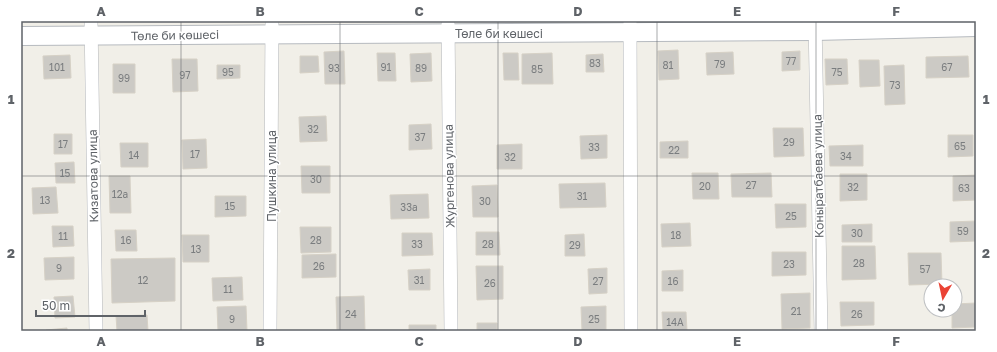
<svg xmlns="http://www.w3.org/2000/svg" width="997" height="352" viewBox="0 0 997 352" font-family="'Golos Text',sans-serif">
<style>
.building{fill:#cccac5;stroke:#d6d1c6}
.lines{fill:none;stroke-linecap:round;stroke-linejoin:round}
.street-casing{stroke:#b5b8bc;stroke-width:14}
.secondary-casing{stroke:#b6babf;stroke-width:20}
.street{stroke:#fff;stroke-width:13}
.secondary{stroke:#fff;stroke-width:18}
.grid{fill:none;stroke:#5f6368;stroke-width:1;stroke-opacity:0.55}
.labels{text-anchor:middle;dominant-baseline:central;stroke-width:3;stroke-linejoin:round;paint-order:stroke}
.number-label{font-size:10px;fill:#7a7d7f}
.street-label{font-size:12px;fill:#5f6368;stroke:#fff}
.neatline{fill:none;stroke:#5f6368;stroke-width:1.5}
.grid-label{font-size:13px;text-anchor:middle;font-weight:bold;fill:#5f6368}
</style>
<rect width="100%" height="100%" fill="#f1efe8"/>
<path class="building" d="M 678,50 L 679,79 L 659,80 L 658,51 Z
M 344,51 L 345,84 L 325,84 L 324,52 Z
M 800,51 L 800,70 L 782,71 L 782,52 Z
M 733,52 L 734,74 L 707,75 L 706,53 Z
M 377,53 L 395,53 L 396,81 L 378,81 Z
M 431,53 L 432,81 L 411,82 L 410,54 Z
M 503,53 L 518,53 L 519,80 L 504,80 Z
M 552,53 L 553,84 L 522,84 L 522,54 Z
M 603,54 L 604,72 L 586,72 L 586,55 Z
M 70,55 L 71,78 L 44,79 L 43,56 Z
M 300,56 L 318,56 L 319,72 L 300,73 Z
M 968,56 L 969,77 L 926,78 L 926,57 Z
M 172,59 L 197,59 L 198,91 L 173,92 Z
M 825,59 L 847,59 L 848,84 L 826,85 Z
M 859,60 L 879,60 L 880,86 L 860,87 Z
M 113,64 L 135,64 L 135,93 L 113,93 Z
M 217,65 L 240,65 L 240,78 L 217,79 Z
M 904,65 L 905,104 L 885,105 L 884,66 Z
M 326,116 L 327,141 L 300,142 L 299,117 Z
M 431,124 L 432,149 L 409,150 L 409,125 Z
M 773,128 L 803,128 L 804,156 L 774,157 Z
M 54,134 L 72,134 L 72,154 L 54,154 Z
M 607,135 L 607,158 L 581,159 L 580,136 Z
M 948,135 L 973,135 L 973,156 L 948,157 Z
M 206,139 L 207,168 L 183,169 L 182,140 Z
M 688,141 L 688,158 L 660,158 L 660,142 Z
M 120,143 L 148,143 L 148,167 L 121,167 Z
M 522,144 L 522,169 L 497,169 L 497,145 Z
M 863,145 L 863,166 L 830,166 L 829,146 Z
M 74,162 L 75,183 L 56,183 L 55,163 Z
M 301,166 L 330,166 L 330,193 L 302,193 Z
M 692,173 L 718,173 L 719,199 L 693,199 Z
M 771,173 L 772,197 L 732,197 L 731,174 Z
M 840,174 L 867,174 L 867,200 L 840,201 Z
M 976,175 L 976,200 L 953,201 L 953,176 Z
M 109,176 L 130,176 L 131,213 L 110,213 Z
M 605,183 L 606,207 L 560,208 L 559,184 Z
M 497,185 L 498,217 L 473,217 L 472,186 Z
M 56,187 L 58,213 L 33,214 L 32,188 Z
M 428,194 L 429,218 L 391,219 L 390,195 Z
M 215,196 L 246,196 L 246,216 L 215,217 Z
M 775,204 L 806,204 L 806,227 L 776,228 Z
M 976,221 L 976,241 L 950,242 L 950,222 Z
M 690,223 L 691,246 L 662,247 L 661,224 Z
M 872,224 L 872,242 L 842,242 L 842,225 Z
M 52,226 L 73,226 L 74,246 L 53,247 Z
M 300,227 L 331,227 L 331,252 L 301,253 Z
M 115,230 L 136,230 L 137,251 L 116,251 Z
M 476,232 L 499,232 L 500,255 L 476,255 Z
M 402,233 L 432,233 L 433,255 L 402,256 Z
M 584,234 L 585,256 L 565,256 L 565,235 Z
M 182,235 L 209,235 L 209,262 L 183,262 Z
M 842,246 L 875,246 L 876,279 L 842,280 Z
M 772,252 L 806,252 L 806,275 L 772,276 Z
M 908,253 L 941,253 L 942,284 L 909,285 Z
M 336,254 L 336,277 L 302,278 L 302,255 Z
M 74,257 L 74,279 L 45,280 L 44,258 Z
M 175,258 L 175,301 L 112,303 L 111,259 Z
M 476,266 L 503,266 L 503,299 L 477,300 Z
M 607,268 L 607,293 L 589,294 L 588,269 Z
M 430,269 L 430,290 L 409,290 L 408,270 Z
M 683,270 L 683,291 L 662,291 L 662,271 Z
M 242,277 L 243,300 L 213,301 L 212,278 Z
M 810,293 L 810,328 L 782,329 L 781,294 Z
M 73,296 L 75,317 L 55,318 L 54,297 Z
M 364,296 L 365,331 L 337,331 L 336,297 Z
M 840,302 L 874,302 L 874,325 L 841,326 Z
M 976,303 L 976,327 L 952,328 L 952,310 L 955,310 L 955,304 Z
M 246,306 L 247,331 L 218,331 L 217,307 Z
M 606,306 L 606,331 L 582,331 L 581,307 Z
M 662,312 L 686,312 L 687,331 L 663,331 Z
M 147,315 L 148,331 L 117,331 L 116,316 Z
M 477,323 L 497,323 L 497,331 L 477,331 Z
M 409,325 L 436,325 L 436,331 L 409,331 Z
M 67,328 L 67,331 L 46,331 L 46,330 Z"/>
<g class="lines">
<defs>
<path id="street" d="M 91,21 L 96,331
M 448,21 L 451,331
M 630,21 L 631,331
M 815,21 L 821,331
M 270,331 L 272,21"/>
<path id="secondary" d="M 21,36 L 815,31 L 976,27"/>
</defs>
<use href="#street" class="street-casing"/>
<use href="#secondary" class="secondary-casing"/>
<use href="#street" class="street"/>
<use href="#secondary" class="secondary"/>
</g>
<path class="grid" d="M 181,21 L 181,331M 340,21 L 340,331M 498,21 L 498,331M 657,21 L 657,331M 816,21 L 816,331M 21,176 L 976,176"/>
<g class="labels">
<g class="number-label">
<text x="791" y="61">77</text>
<text x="595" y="63">83</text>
<text x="720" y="64">79</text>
<text x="668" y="65">81</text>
<text x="57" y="67">101</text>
<text x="386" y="67">91</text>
<text x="947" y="67">67</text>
<text x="334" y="68">93</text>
<text x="421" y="68">89</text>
<text x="537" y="69">85</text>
<text x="228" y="72">95</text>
<text x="837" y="72">75</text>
<text x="185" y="75">97</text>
<text x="124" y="78">99</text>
<text x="895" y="85">73</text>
<text x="313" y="129">32</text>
<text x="420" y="137">37</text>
<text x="789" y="142">29</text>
<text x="63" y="144">17</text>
<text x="960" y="146">65</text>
<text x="594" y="147">33</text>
<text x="674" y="150">22</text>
<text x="195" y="154">17</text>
<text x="134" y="155">14</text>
<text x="846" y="156">34</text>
<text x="510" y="157">32</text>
<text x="65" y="173">15</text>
<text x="316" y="179">30</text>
<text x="751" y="185">27</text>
<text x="705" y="186">20</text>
<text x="853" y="187">32</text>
<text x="964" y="188">63</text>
<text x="120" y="194">12а</text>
<text x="582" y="196">31</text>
<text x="45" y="200">13</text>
<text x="485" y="201">30</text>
<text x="230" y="206">15</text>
<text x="409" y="207">33а</text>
<text x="791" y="216">25</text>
<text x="963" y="231">59</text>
<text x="857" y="233">30</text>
<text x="676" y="235">18</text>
<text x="63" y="236">11</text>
<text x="126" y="240">16</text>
<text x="316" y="240">28</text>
<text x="417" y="244">33</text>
<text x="488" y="244">28</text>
<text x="575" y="245">29</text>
<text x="196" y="249">13</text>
<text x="859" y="263">28</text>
<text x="789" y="264">23</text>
<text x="319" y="266">26</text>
<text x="59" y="268">9</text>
<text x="925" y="269">57</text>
<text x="143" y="280">12</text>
<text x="419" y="280">31</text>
<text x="598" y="281">27</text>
<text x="673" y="281">16</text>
<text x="490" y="283">26</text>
<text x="228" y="289">11</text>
<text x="796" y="311">21</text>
<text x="351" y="314">24</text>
<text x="857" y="314">26</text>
<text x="232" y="319">9</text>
<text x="594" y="319">25</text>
<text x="675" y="322">14А</text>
</g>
<g class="street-label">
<text x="499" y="33">Төле би көшесі</text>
<text transform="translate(175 35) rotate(-1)">Төле би көшесі</text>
<text transform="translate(93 176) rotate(-91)">Кизатова улица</text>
<text transform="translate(271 176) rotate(-90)">Пушкина улица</text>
<text transform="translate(449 176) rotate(-91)">Жургенова улица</text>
<text transform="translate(818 176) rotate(-91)">Коныратбаева улица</text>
</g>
</g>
<rect width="997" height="352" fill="none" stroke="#ffffff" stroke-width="44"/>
<g transform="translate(943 298) rotate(189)"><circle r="19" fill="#ffffff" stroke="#bfc1c3"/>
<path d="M0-3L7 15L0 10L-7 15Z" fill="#ea4335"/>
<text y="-6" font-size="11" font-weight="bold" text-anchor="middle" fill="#5f6368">С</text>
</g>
<path d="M36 310v6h109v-6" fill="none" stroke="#5f6368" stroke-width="2"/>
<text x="42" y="310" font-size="12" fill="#5f6368" stroke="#ffffff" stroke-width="3" paint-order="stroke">50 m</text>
<rect x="22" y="22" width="953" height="308" class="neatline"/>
<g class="grid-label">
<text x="101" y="16">A</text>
<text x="260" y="16">B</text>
<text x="419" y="16">C</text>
<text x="578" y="16">D</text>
<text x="737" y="16">E</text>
<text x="896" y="16">F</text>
<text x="11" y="104">1</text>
<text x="986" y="104">1</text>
<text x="11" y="258">2</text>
<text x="986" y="258">2</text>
<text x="101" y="346">A</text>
<text x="260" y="346">B</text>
<text x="419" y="346">C</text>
<text x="578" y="346">D</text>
<text x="737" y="346">E</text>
<text x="896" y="346">F</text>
</g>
</svg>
